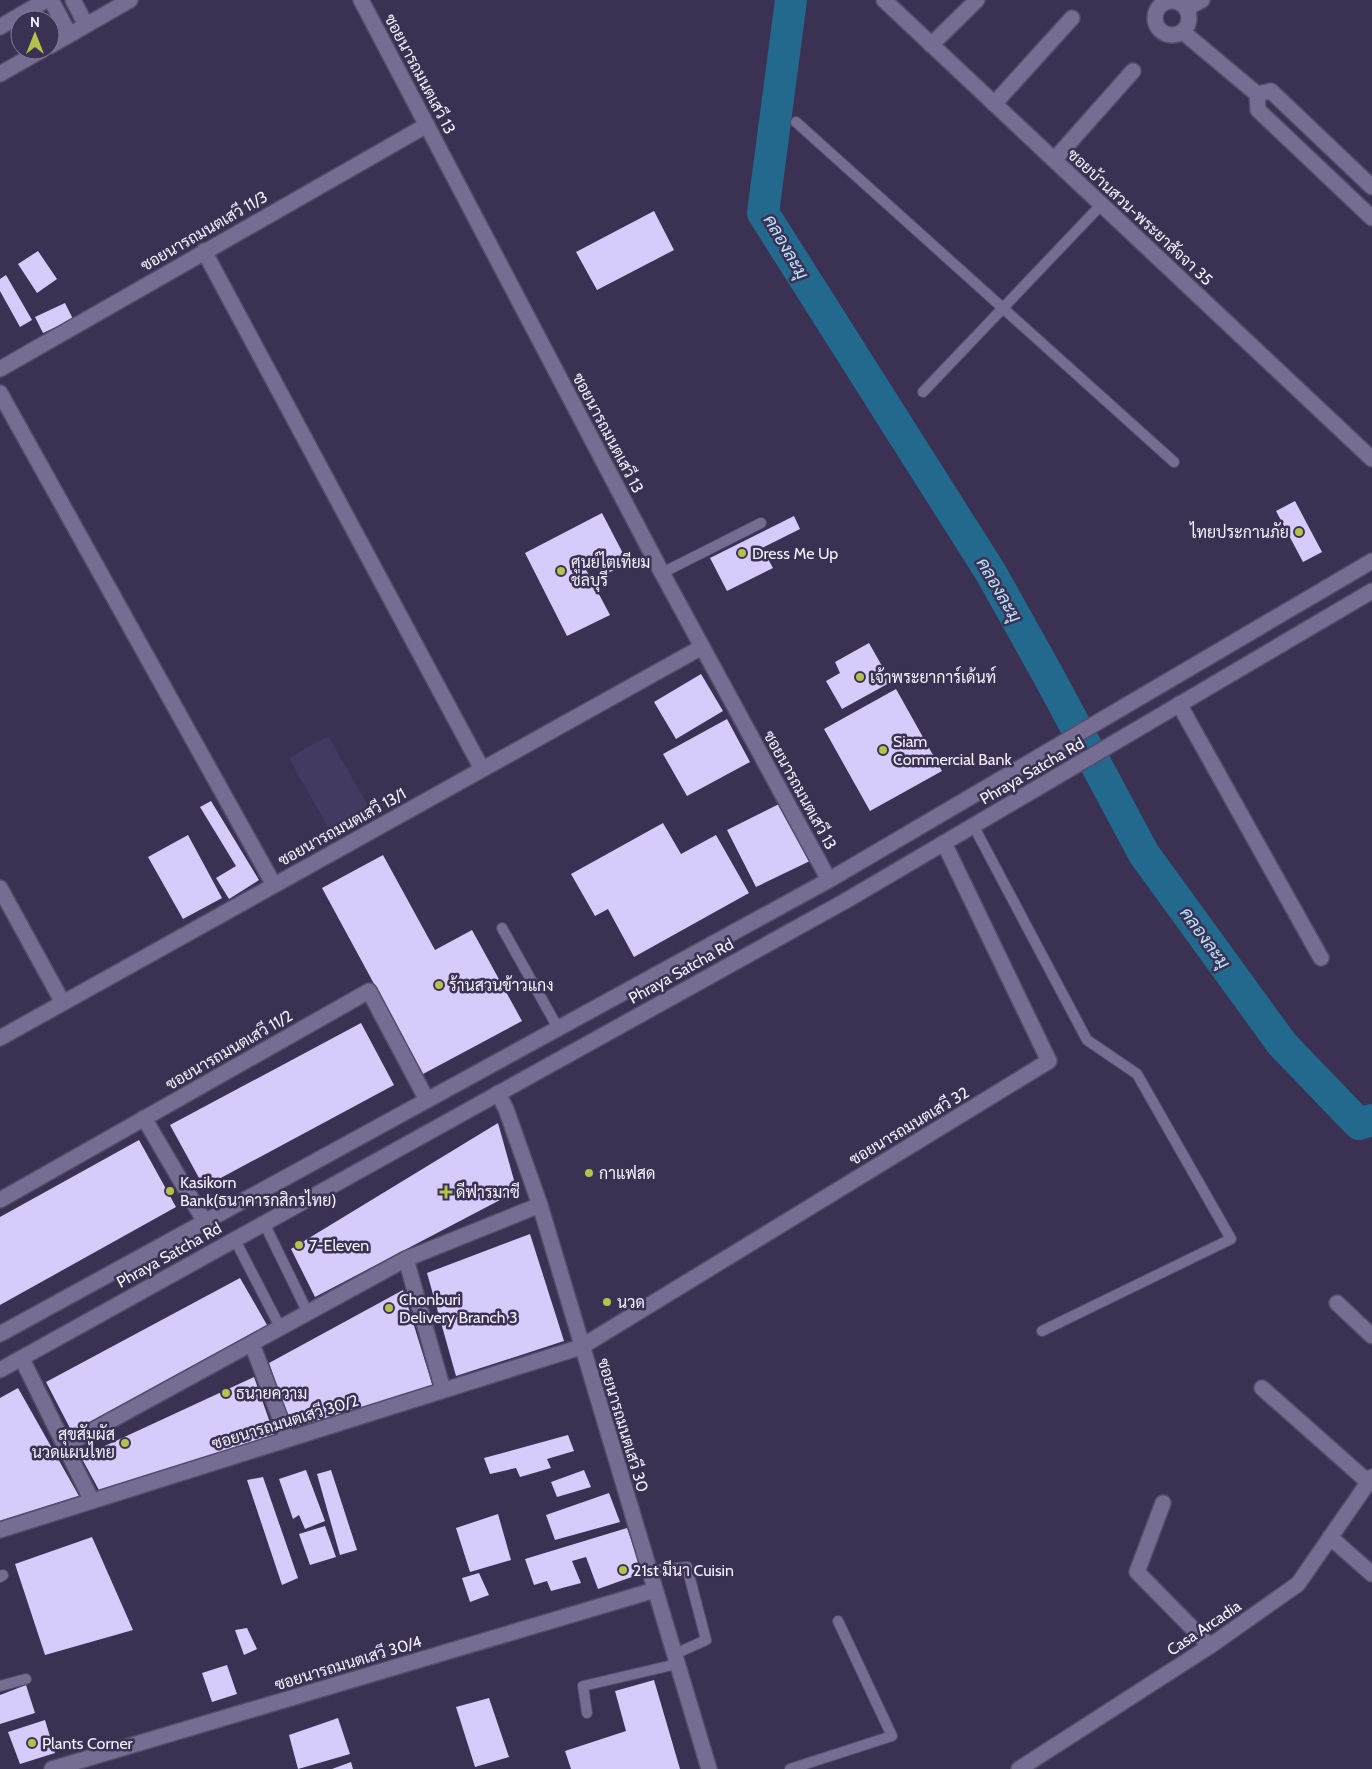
<svg xmlns="http://www.w3.org/2000/svg" width="1372" height="1769" viewBox="0 0 1372 1769" font-family="Cabin,Sarabun,sans-serif">
<style>
.built{fill:#443961}
.lines{fill:none;stroke-linecap:round;stroke-linejoin:round}
.river{stroke:#22698d;stroke-width:32}
.building{fill:#d6cbfb}
.lane-casing{stroke:#544c68;stroke-width:12}
.street-casing{stroke:#544c68;stroke-width:18}
.secondary-casing{stroke:#544c68;stroke-width:18}
.lane{stroke:#766d93;stroke-width:10}
.street{stroke:#766d93;stroke-width:15}
.secondary{stroke:#766d93;stroke-width:15}
.poi-dot{fill:#b4c24a;stroke:#3a3153;stroke-width:2}
.labels{text-anchor:middle;dominant-baseline:central;stroke-width:5;stroke-linejoin:round;paint-order:stroke}
.street-label{font-size:16px;fill:#f4f1fe;stroke:#3a3153}
.poi-label{font-size:16px;fill:#f4f1fe;stroke:#3a3153;text-anchor:start}
.water-label{font-size:18px;font-style:italic;fill:#b9e3fd;stroke:#3a3153}
</style>
<rect width="100%" height="100%" fill="#3a3153"/>
<path class="built" d="M 328,736 L 374,816 L 334,838 L 289,758 Z"/>
<g class="lines">
<path class="river" d="M 791,0 L 763,213 L 991,573 L 1048,675 L 1144,854 L 1282,1044 L 1359,1124 L 1372,1120"/>
</g>
<path class="building" d="M 654,211 L 674,250 L 597,290 L 576,252 Z
M 38,251 L 57,279 L 37,293 L 18,264 Z
M 6,275 L 32,320 L 20,327 L 0,291 L 0,279 Z
M 65,303 L 73,319 L 43,333 L 35,317 Z
M 1295,501 L 1322,552 L 1303,562 L 1276,511 Z
M 602,513 L 628,563 L 604,575 L 597,562 L 585,568 L 610,615 L 567,636 L 525,553 Z
M 794,516 L 800,529 L 762,548 L 773,568 L 727,591 L 710,558 Z
M 869,643 L 891,682 L 842,709 L 826,681 L 840,673 L 835,662 Z
M 701,674 L 723,711 L 676,739 L 654,702 Z
M 896,689 L 942,771 L 870,811 L 824,729 Z
M 727,719 L 750,762 L 687,796 L 663,754 Z
M 211,801 L 259,880 L 229,899 L 216,878 L 236,866 L 200,807 Z
M 781,803 L 810,861 L 756,887 L 727,830 Z
M 663,823 L 681,854 L 716,835 L 749,893 L 634,957 L 608,909 L 595,916 L 571,874 Z
M 188,835 L 222,898 L 183,919 L 148,857 Z
M 383,855 L 435,950 L 472,930 L 522,1021 L 423,1074 L 322,888 Z
M 361,1023 L 394,1085 L 204,1187 L 170,1125 Z
M 498,1123 L 517,1191 L 315,1297 L 291,1249 Z
M 139,1140 L 176,1207 L 0,1305 L 0,1217 Z
M 530,1234 L 564,1341 L 456,1376 L 427,1273 Z
M 240,1278 L 267,1325 L 72,1432 L 46,1382 Z
M 403,1290 L 433,1387 L 291,1428 L 269,1363 Z
M 254,1377 L 275,1437 L 100,1492 L 81,1457 Z
M 18,1388 L 79,1496 L 0,1521 L 0,1398 Z
M 568,1435 L 574,1451 L 547,1459 L 551,1468 L 520,1477 L 516,1468 L 490,1474 L 484,1458 Z
M 306,1470 L 325,1521 L 305,1529 L 299,1515 L 293,1519 L 279,1479 Z
M 331,1470 L 357,1550 L 340,1555 L 317,1474 Z
M 584,1470 L 591,1487 L 557,1497 L 551,1482 Z
M 263,1477 L 298,1578 L 282,1585 L 247,1480 Z
M 609,1493 L 620,1522 L 555,1540 L 546,1515 Z
M 498,1514 L 511,1560 L 470,1572 L 456,1528 Z
M 325,1526 L 336,1557 L 310,1565 L 299,1534 Z
M 627,1528 L 643,1573 L 598,1589 L 586,1557 L 572,1561 L 581,1583 L 551,1591 L 547,1581 L 534,1585 L 525,1559 Z
M 92,1537 L 133,1630 L 45,1655 L 15,1564 Z
M 479,1573 L 489,1595 L 470,1602 L 462,1578 Z
M 247,1628 L 257,1649 L 244,1655 L 235,1630 Z
M 227,1665 L 237,1694 L 212,1702 L 202,1673 Z
M 654,1680 L 680,1769 L 571,1769 L 565,1751 L 626,1731 L 615,1691 Z
M 26,1685 L 35,1713 L 0,1724 L 0,1695 Z
M 489,1698 L 509,1757 L 475,1767 L 456,1707 Z
M 338,1718 L 350,1754 L 298,1769 L 289,1735 Z
M 45,1720 L 55,1753 L 20,1764 L 8,1732 Z
M 351,1762 L 353,1769 L 332,1769 Z"/>
<g class="lines">
<defs>
<path id="lane" d="M 796,122 L 1174,462
M 923,392 L 1101,205
M 662,573 L 761,523
M 973,825 L 1087,1040 L 1137,1074 L 1231,1239 L 1042,1331
M 502,928 L 558,1028
M 264,1223 L 308,1313
M 234,1238 L 280,1327
M 649,1571 L 687,1567 L 706,1640 L 675,1654
M 0,1577 L 3,1575
M 0,1686 L 26,1679
M 587,1713 L 583,1686 L 677,1664
M 790,1769 L 892,1736 L 838,1621"/>
<path id="street" d="M 51,0 L 69,34
M 73,0 L 86,25
M 884,0 L 1372,459
M1155 18a17 17 0 1 1 34 0a17 17 0 1 1-34 0Z
M 1186,9 L 1202,0
M 0,27 L 46,0
M 1183,32 L 1257,94 L 1258,110 L 1372,218
M 931,45 L 977,0
M 50,46 L 130,0
M 0,74 L 42,50
M 1257,94 L 1271,91 L 1372,187
M 994,104 L 1072,18
M 1054,160 L 1133,71
M 204,251 L 482,769
M 0,369 L 427,125
M 0,393 L 274,885
M 1179,704 L 1321,958
M 0,888 L 63,1003
M 0,1038 L 702,647
M 498,1093 L 506,1109 L 540,1205 L 709,1769
M 144,1118 L 205,1222
M 0,1200 L 369,991 L 427,1100
M 406,1259 L 443,1390
M 1337,1303 L 1372,1336
M 252,1344 L 288,1439
M 22,1359 L 92,1501
M 1262,1388 L 1368,1482
M 64,1446 L 406,1259 L 540,1205
M 1163,1503 L 1137,1572 L 1210,1646
M 0,1530 L 581,1347 L 1049,1061 L 944,843
M 1330,1537 L 1372,1574
M 52,1769 L 655,1590
M 1019,1769 L 1210,1646 L 1298,1584 L 1372,1477"/>
<path id="secondary" d="M 361,0 L 662,573 L 829,880
M 0,1334 L 829,880 L 1372,561
M 0,1370 L 847,900 L 1372,591"/>
</defs>
<use href="#lane" class="lane-casing"/>
<use href="#street" class="street-casing"/>
<use href="#secondary" class="secondary-casing"/>
<use href="#lane" class="lane"/>
<use href="#street" class="street"/>
<use href="#secondary" class="secondary"/>
</g>
<g class="poi-dot">
<circle cx="1299" cy="532" r="5"/>
<circle cx="742" cy="553" r="5"/>
<circle cx="561" cy="571" r="5"/>
<circle cx="860" cy="677" r="5"/>
<circle cx="883" cy="750" r="5"/>
<circle cx="439" cy="985" r="5"/>
<circle cx="589" cy="1173" r="5"/>
<circle cx="170" cy="1191" r="5"/>
<path d="M443.5 1184.5h5v5h5v5h-5v5h-5v-5h-5v-5h5z"/>
<circle cx="299" cy="1245" r="5"/>
<circle cx="607" cy="1302" r="5"/>
<circle cx="389" cy="1308" r="5"/>
<circle cx="226" cy="1393" r="5"/>
<circle cx="125" cy="1443" r="5"/>
<circle cx="623" cy="1570" r="5"/>
<circle cx="32" cy="1743" r="5"/>
</g>
<g class="labels">
<g class="street-label">
<text transform="translate(420 74) rotate(62)">ซอยนารถมนตเสวี 13</text>
<text transform="translate(1140 217) rotate(43)">ซอยบ้านสวน-พระยาสัจจา 35</text>
<text transform="translate(204 231) rotate(-30)">ซอยนารถมนตเสวี 11/3</text>
<text transform="translate(608 433) rotate(62)">ซอยนารถมนตเสวี 13</text>
<text transform="translate(1032 771) rotate(-30)">Phraya Satcha Rd</text>
<text transform="translate(800 790) rotate(61)">ซอยนารถมนตเสวี 13</text>
<text transform="translate(342 827) rotate(-29)">ซอยนารถมนตเสวี 13/1</text>
<text transform="translate(681 971) rotate(-29)">Phraya Satcha Rd</text>
<text transform="translate(229 1050) rotate(-30)">ซอยนารถมนตเสวี 11/2</text>
<text transform="translate(909 1126) rotate(-31)">ซอยนารถมนตเสวี 32</text>
<text transform="translate(169 1255) rotate(-29)">Phraya Satcha Rd</text>
<text transform="translate(285 1422) rotate(-17)">ซอยนารถมนตเสวี 30/2</text>
<text transform="translate(623 1425) rotate(73)">ซอยนารถมนตเสวี 30</text>
<text transform="translate(1204 1628) rotate(-34)">Casa Arcadia</text>
<text transform="translate(348 1663) rotate(-17)">ซอยนารถมนตเสวี 30/4</text>
</g>
<g class="poi-label">
<text x="1289" y="532" text-anchor="end">ไทยประกานภัย</text>
<text x="752" y="553">Dress Me Up</text>
<text x="571" y="562">ศูนย์ไตเทียม<tspan x="571" dy="18">ชลบุรี</tspan></text>
<text x="870" y="677">เจ้าพระยาการ์เด้นท์</text>
<text x="893" y="741">Siam<tspan x="893" dy="18">Commercial Bank</tspan></text>
<text x="449" y="985">ร้านสวนข้าวแกง</text>
<text x="599" y="1173">กาแฟสด</text>
<text x="180" y="1182">Kasikorn<tspan x="180" dy="18">Bank(ธนาคารกสิกรไทย)</tspan></text>
<text x="456" y="1192">ดีฟารมาซี</text>
<text x="309" y="1245">7-Eleven</text>
<text x="399" y="1299">Chonburi<tspan x="399" dy="18">Delivery Branch 3</tspan></text>
<text x="617" y="1302">นวด</text>
<text x="236" y="1393">ธนายความ</text>
<text x="115" y="1434" text-anchor="end">สุขสัมผัส<tspan x="115" dy="18">นวดแผนไทย</tspan></text>
<text x="633" y="1570">21st มีนา Cuisin</text>
<text x="42" y="1743">Plants Corner</text>
</g>
<g class="water-label">
<text transform="translate(786 247) rotate(60)">คลองละมุ</text>
<text transform="translate(999 590) rotate(60)">คลองละมุ</text>
<text transform="translate(1205 938) rotate(54)">คลองละมุ</text>
</g>
</g>
<g transform="translate(35 35)"><circle r="24" fill="#3a3153" stroke="#847e97"/>
<path d="M0-4L9 19L0 12L-9 19Z" fill="#b4c24a"/>
<text y="-8" font-size="14" font-weight="bold" text-anchor="middle" fill="#f4f1fe">N</text>
</g>
</svg>
